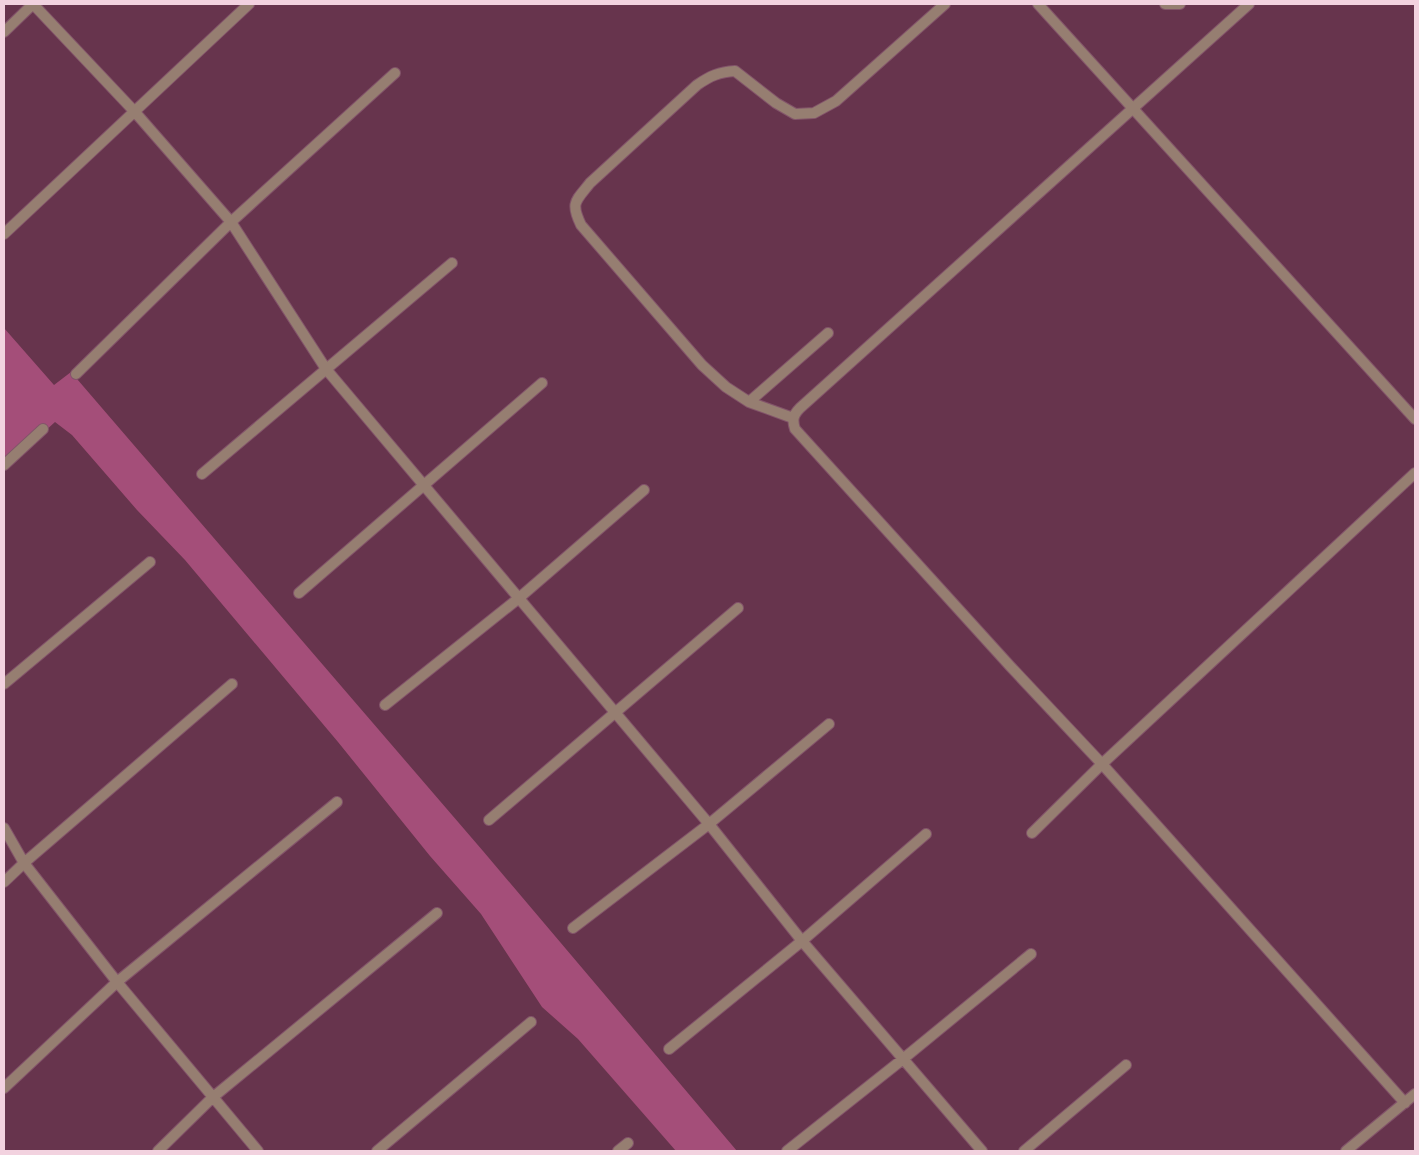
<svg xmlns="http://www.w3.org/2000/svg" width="1419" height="1155" viewBox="0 0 1419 1155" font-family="'Titillium Web',sans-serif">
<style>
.green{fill:#a44e79}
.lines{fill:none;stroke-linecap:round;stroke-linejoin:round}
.lane-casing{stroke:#83546a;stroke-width:12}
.street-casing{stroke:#83546a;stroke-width:12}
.lane{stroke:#967e71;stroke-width:10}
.street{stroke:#967e71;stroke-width:10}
</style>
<rect width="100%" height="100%" fill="#67344d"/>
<path class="green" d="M 4,328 L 54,385 L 71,372 L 483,851 L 737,1151 L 676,1151 L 578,1039 L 542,1007 L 481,914 L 430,856 L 338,742 L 185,560 L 137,510 L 72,435 L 55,422 L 33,442 L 4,465 Z"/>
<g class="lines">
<defs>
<path id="lane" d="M 1038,4 L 1415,419
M 1165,4 L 1180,4
M 1249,4 L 800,408 C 793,415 792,420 795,429 L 1010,666 L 1102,764 L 1405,1103
M 749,402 L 828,333
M 793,418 L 749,402 L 726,387 L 702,365 L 581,225 C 570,202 576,201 590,183 L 697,85 C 710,76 719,72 735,71 L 776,103 L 795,114 L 814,113 L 836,101 L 945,4
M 1032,833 L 1102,764 L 1415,473
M 1346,1151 L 1415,1094"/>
<path id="street" d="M 33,4 L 134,111 L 231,222 L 326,369 L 709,824 L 802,941 L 982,1151
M 4,32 L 33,4
M 4,234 L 249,4
M 76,374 L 231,222 L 395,73
M 4,465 L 43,429
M 202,474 L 452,263
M 299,593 L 542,383
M 4,684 L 150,562
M 385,705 L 519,598 L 644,490
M 489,820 L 738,608
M 4,828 L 24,863 L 117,982 L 258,1151
M 4,882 L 24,863 L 232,684
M 573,928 L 709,824 L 829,724
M 669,1049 L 802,941 L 926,834
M 4,1088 L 117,982 L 337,802
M 158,1151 L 212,1098 L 437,913
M 377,1151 L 531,1022
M 618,1151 L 628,1143
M 787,1151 L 903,1059 L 1031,954
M 1024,1151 L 1126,1065"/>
</defs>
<use href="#lane" class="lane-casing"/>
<use href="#street" class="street-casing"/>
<use href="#lane" class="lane"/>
<use href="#street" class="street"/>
</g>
<rect width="1419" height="1155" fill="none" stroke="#f2d2df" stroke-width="10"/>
</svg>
